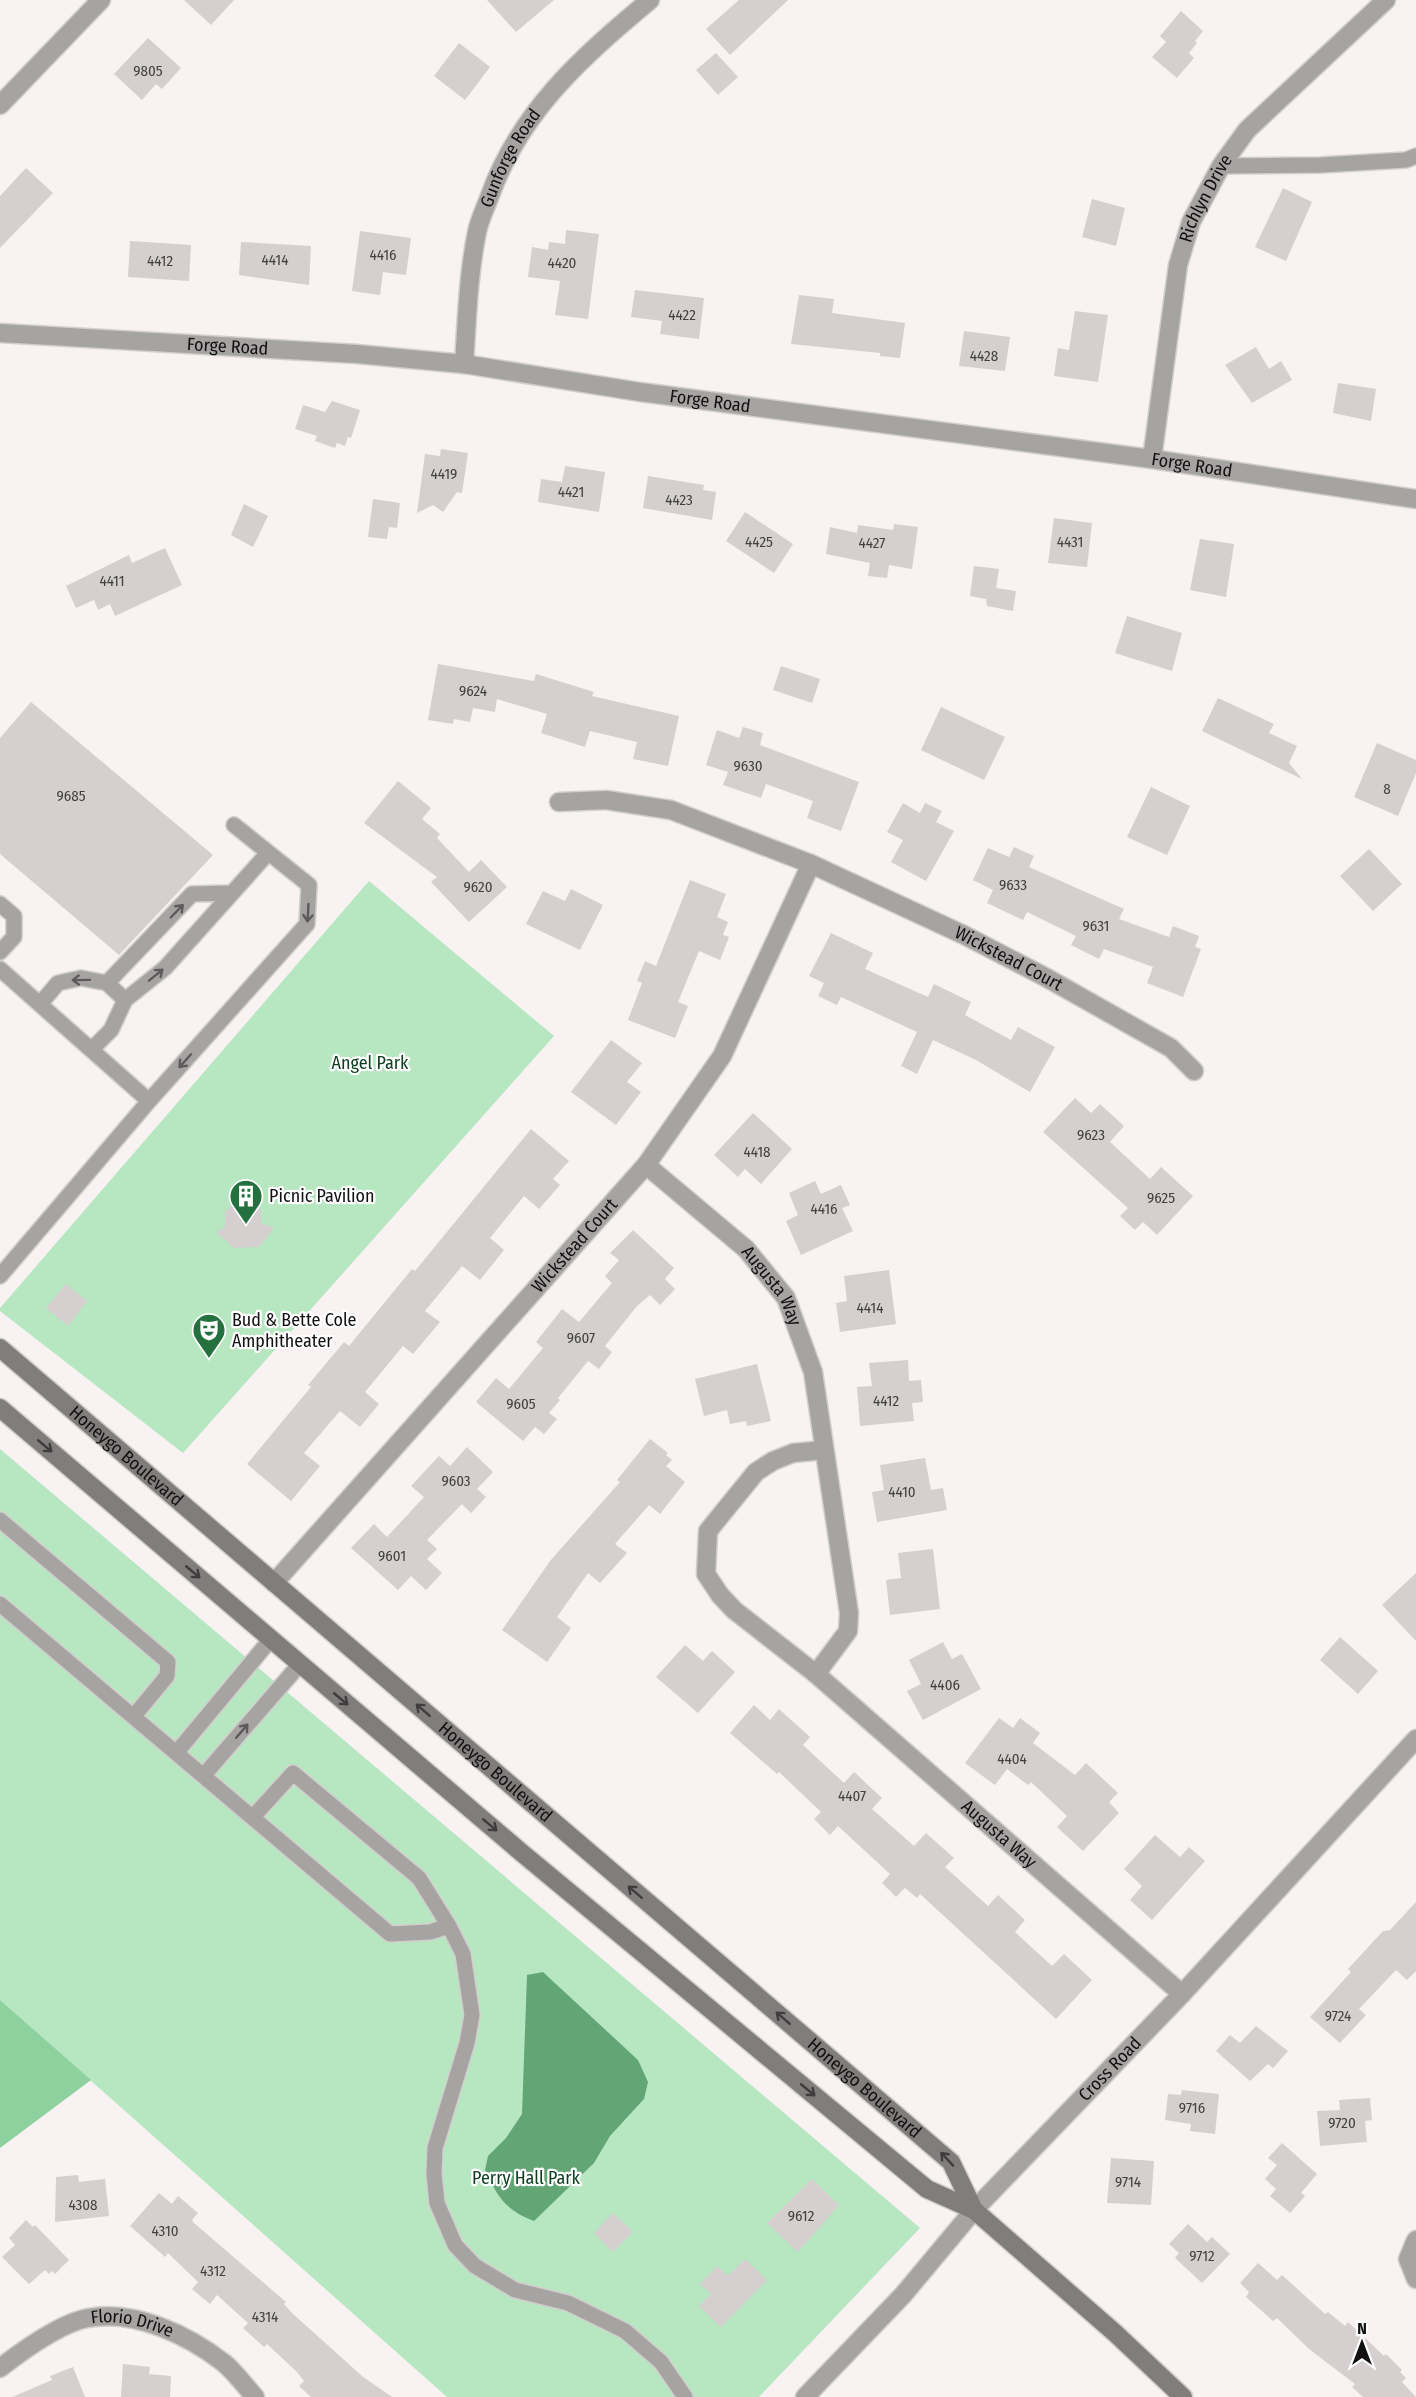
<svg xmlns="http://www.w3.org/2000/svg" width="1416" height="2397" viewBox="0 0 1416 2397" font-family="'Fira Sans Condensed',sans-serif">
<style>
.green{fill:#b7e7c1}
.forest{fill:#8cd19e}
.water{fill:#63a675}
.building{fill:#d5cfcf}
.lines{fill:none;stroke-linecap:round;stroke-linejoin:round}
.service-casing{stroke:#d3cece;stroke-width:18}
.minor-casing{stroke:#d3cece;stroke-width:21}
.secondary-casing{stroke:#d3cece;stroke-width:21}
.service{stroke:#a6a4a3;stroke-width:15}
.minor{stroke:#a6a4a3;stroke-width:18}
.secondary{stroke:#817d7d;stroke-width:18}
.oneway{stroke:#5c5a5a}
.oneway2{stroke:#3e3c3c}
.labels{text-anchor:middle;dominant-baseline:central;stroke-width:4.5;stroke-linejoin:round;paint-order:stroke}
.number-label{font-size:15px;fill:#434040}
.street-label{font-size:18px;fill:#121010;stroke:#fff}
.park-label{font-size:18px;fill:#0c401f;stroke:#fff}
.poi-label{font-size:18px;fill:#121010;stroke:#fff;text-anchor:start}
</style>
<rect width="100%" height="100%" fill="#f8f2f2"/>
<path class="green" d="M 369,881 L 554,1036 L 183,1453 L 0,1311 L 0,1308 Z
M 0,1449 L 920,2228 L 759,2397 L 447,2397 L 0,2000 Z"/>
<path class="forest" d="M 0,2000 L 91,2080 L 0,2148 Z"/>
<path class="water" d="M 543,1972 L 638,2060 L 648,2082 L 644,2099 L 610,2136 L 594,2163 L 534,2221 C 506,2211 497,2196 485,2170 L 488,2156 L 506,2138 L 522,2114 L 527,1975 Z"/>
<path class="building" d="M 184,0 L 234,0 L 211,25 Z
M 487,0 L 554,0 L 516,32 Z
M 739,0 L 788,0 L 730,55 L 706,29 Z
M 1181,11 L 1203,31 L 1195,41 L 1197,43 L 1189,53 L 1194,58 L 1177,78 L 1152,57 L 1166,42 L 1160,36 Z
M 148,38 L 181,68 L 162,89 L 156,84 L 142,100 L 114,74 Z
M 459,43 L 490,67 L 465,100 L 434,76 Z
M 716,53 L 738,77 L 718,95 L 696,70 Z
M 26,168 L 53,193 L 0,248 L 0,196 Z
M 1283,188 L 1312,202 L 1286,261 L 1255,247 Z
M 1092,199 L 1125,208 L 1116,246 L 1082,237 Z
M 566,230 L 599,234 L 588,319 L 555,315 L 560,281 L 528,277 L 532,247 L 548,250 L 549,242 L 565,244 Z
M 360,231 L 411,238 L 406,275 L 383,272 L 380,295 L 352,291 Z
M 130,241 L 191,245 L 189,281 L 128,277 Z
M 241,242 L 311,246 L 309,285 L 239,275 Z
M 635,290 L 704,298 L 699,339 L 660,334 L 662,321 L 631,317 Z
M 799,295 L 834,299 L 832,313 L 905,323 L 900,358 L 880,356 L 880,353 L 791,344 Z
M 1075,311 L 1108,315 L 1098,382 L 1054,376 L 1058,348 L 1069,350 Z
M 964,331 L 1010,337 L 1005,371 L 959,366 Z
M 1256,347 L 1269,369 L 1281,361 L 1292,380 L 1252,403 L 1225,365 Z
M 1338,383 L 1376,389 L 1371,421 L 1333,413 Z
M 332,401 L 360,410 L 351,438 L 348,437 L 345,446 L 337,443 L 335,448 L 315,441 L 317,436 L 295,429 L 303,405 L 325,412 Z
M 441,449 L 468,453 L 462,493 L 457,492 L 443,512 L 433,505 L 417,513 L 425,454 L 440,456 Z
M 565,466 L 605,472 L 599,512 L 538,502 L 541,479 L 562,482 Z
M 648,476 L 704,485 L 703,490 L 716,492 L 712,520 L 643,508 Z
M 373,499 L 400,503 L 397,528 L 389,527 L 387,539 L 368,537 Z
M 244,504 L 268,516 L 253,547 L 231,535 Z
M 745,512 L 793,544 L 774,573 L 726,541 Z
M 1054,518 L 1092,523 L 1087,567 L 1048,563 Z
M 894,524 L 918,527 L 912,569 L 889,565 L 887,578 L 868,576 L 870,563 L 826,554 L 830,527 L 857,533 L 858,525 L 893,530 Z
M 1200,539 L 1234,544 L 1226,597 L 1190,590 Z
M 165,548 L 182,585 L 115,616 L 110,604 L 98,610 L 94,600 L 76,608 L 66,586 L 129,555 L 132,563 Z
M 974,566 L 999,569 L 996,588 L 1016,591 L 1013,611 L 987,606 L 986,599 L 970,596 Z
M 1127,616 L 1182,633 L 1172,671 L 1115,653 Z
M 438,664 L 534,681 L 536,674 L 594,692 L 592,696 L 679,716 L 668,766 L 633,759 L 637,742 L 590,731 L 585,747 L 541,733 L 547,714 L 497,699 L 495,712 L 473,708 L 470,722 L 454,719 L 453,724 L 428,720 Z
M 781,666 L 820,679 L 812,703 L 773,690 Z
M 1218,698 L 1274,724 L 1269,733 L 1297,746 L 1289,763 L 1302,779 L 1202,731 Z
M 31,702 L 213,855 L 119,955 L 0,854 L 0,738 Z
M 941,707 L 1005,737 L 984,780 L 921,750 Z
M 743,727 L 763,733 L 760,745 L 859,782 L 841,831 L 807,818 L 813,801 L 766,784 L 761,798 L 723,785 L 728,772 L 706,765 L 717,730 L 739,738 Z
M 1377,743 L 1416,760 L 1416,773 L 1398,816 L 1354,797 Z
M 398,781 L 431,808 L 422,819 L 440,834 L 437,838 L 469,872 L 481,860 L 507,887 L 469,922 L 431,882 L 437,877 L 364,823 Z
M 1151,787 L 1190,806 L 1167,855 L 1127,837 Z
M 903,803 L 920,813 L 925,803 L 942,811 L 936,822 L 954,831 L 926,881 L 891,862 L 903,840 L 887,832 Z
M 1014,847 L 1034,856 L 1029,867 L 1124,909 L 1119,919 L 1169,937 L 1173,926 L 1199,936 L 1195,947 L 1201,949 L 1183,997 L 1147,983 L 1153,967 L 1104,949 L 1099,959 L 1071,945 L 1076,936 L 1027,912 L 1023,920 L 987,903 L 993,890 L 973,880 L 988,848 L 1009,857 Z
M 1369,849 L 1402,884 L 1373,911 L 1340,876 Z
M 690,880 L 726,894 L 717,917 L 728,922 L 723,935 L 729,937 L 720,960 L 699,951 L 678,1002 L 688,1006 L 675,1038 L 628,1020 L 642,983 L 637,981 L 645,961 L 656,966 Z
M 571,889 L 603,905 L 580,950 L 526,924 L 543,891 L 565,901 Z
M 831,933 L 873,953 L 865,969 L 928,997 L 934,984 L 971,1002 L 965,1015 L 1011,1040 L 1018,1027 L 1055,1047 L 1030,1092 L 976,1060 L 933,1040 L 917,1074 L 901,1066 L 917,1032 L 841,997 L 837,1005 L 818,996 L 824,983 L 809,976 Z
M 611,1040 L 642,1063 L 627,1082 L 641,1092 L 616,1125 L 571,1092 Z
M 1075,1098 L 1091,1113 L 1100,1104 L 1124,1126 L 1110,1142 L 1150,1179 L 1161,1167 L 1193,1196 L 1157,1235 L 1143,1222 L 1135,1230 L 1120,1216 L 1128,1208 L 1043,1132 Z
M 753,1113 L 792,1149 L 761,1184 L 745,1169 L 738,1177 L 714,1155 Z
M 531,1129 L 569,1161 L 553,1179 L 560,1185 L 539,1209 L 524,1196 L 490,1238 L 504,1250 L 480,1280 L 462,1266 L 425,1311 L 440,1322 L 413,1354 L 403,1346 L 365,1392 L 379,1404 L 360,1427 L 340,1411 L 304,1453 L 320,1466 L 291,1501 L 247,1464 L 311,1387 L 308,1385 L 344,1342 L 349,1346 L 412,1269 L 415,1271 Z
M 815,1181 L 821,1194 L 841,1185 L 850,1205 L 842,1208 L 853,1231 L 801,1255 L 786,1221 L 798,1215 L 789,1193 Z
M 249,1201 L 261,1210 L 261,1223 L 274,1228 L 259,1247 L 234,1248 L 216,1232 L 225,1227 L 225,1212 L 235,1202 Z
M 633,1230 L 674,1268 L 665,1279 L 675,1289 L 660,1305 L 650,1295 L 637,1306 L 605,1346 L 612,1352 L 599,1369 L 588,1361 L 558,1398 L 560,1400 L 549,1413 L 557,1419 L 544,1434 L 535,1427 L 523,1441 L 476,1402 L 496,1378 L 509,1389 L 543,1348 L 536,1342 L 562,1309 L 579,1322 L 612,1283 L 605,1276 L 619,1260 L 610,1253 Z
M 889,1270 L 896,1324 L 840,1332 L 836,1303 L 847,1301 L 844,1276 Z
M 66,1284 L 87,1301 L 68,1326 L 46,1308 Z
M 908,1360 L 909,1381 L 921,1380 L 923,1402 L 912,1403 L 914,1421 L 860,1426 L 857,1387 L 872,1386 L 869,1363 Z
M 757,1364 L 771,1421 L 747,1426 L 746,1421 L 730,1424 L 727,1410 L 704,1416 L 695,1379 Z
M 650,1439 L 668,1453 L 666,1455 L 672,1460 L 666,1466 L 685,1482 L 660,1514 L 649,1505 L 615,1544 L 627,1553 L 600,1583 L 588,1573 L 557,1617 L 571,1628 L 547,1662 L 502,1630 L 550,1561 L 620,1482 L 617,1480 Z
M 467,1447 L 493,1472 L 477,1489 L 486,1497 L 471,1513 L 462,1504 L 427,1540 L 437,1549 L 427,1559 L 442,1573 L 426,1590 L 411,1576 L 398,1590 L 351,1548 L 374,1524 L 387,1537 L 424,1497 L 411,1486 L 439,1456 L 450,1466 Z
M 925,1458 L 931,1490 L 943,1488 L 947,1510 L 877,1522 L 872,1492 L 884,1490 L 880,1465 Z
M 933,1549 L 940,1609 L 890,1615 L 886,1580 L 901,1578 L 898,1553 Z
M 1416,1573 L 1416,1641 L 1382,1605 Z
M 1340,1637 L 1378,1671 L 1358,1694 L 1320,1660 Z
M 943,1642 L 952,1659 L 962,1654 L 981,1689 L 923,1720 L 907,1691 L 921,1684 L 909,1660 Z
M 685,1645 L 703,1661 L 712,1651 L 735,1672 L 698,1713 L 656,1677 Z
M 754,1705 L 770,1720 L 779,1709 L 810,1737 L 803,1745 L 844,1783 L 854,1772 L 882,1798 L 872,1809 L 914,1846 L 926,1833 L 954,1858 L 945,1867 L 988,1906 L 998,1895 L 1025,1920 L 1015,1932 L 1052,1966 L 1064,1954 L 1092,1980 L 1056,2019 L 920,1894 L 917,1898 L 905,1888 L 896,1897 L 882,1883 L 890,1874 L 838,1826 L 830,1835 L 814,1819 L 821,1812 L 779,1772 L 777,1774 L 730,1733 Z
M 999,1718 L 1013,1728 L 1020,1718 L 1040,1733 L 1033,1743 L 1075,1775 L 1086,1763 L 1118,1793 L 1109,1802 L 1119,1813 L 1083,1851 L 1057,1827 L 1067,1816 L 1031,1782 L 1028,1785 L 1007,1769 L 995,1785 L 965,1763 Z
M 1155,1835 L 1180,1857 L 1189,1847 L 1205,1861 L 1152,1920 L 1130,1900 L 1142,1886 L 1124,1869 Z
M 1416,1902 L 1416,1971 L 1407,1980 L 1396,1970 L 1359,2009 L 1366,2015 L 1340,2043 L 1310,2017 L 1351,1972 L 1348,1969 L 1383,1931 L 1390,1930 Z
M 1256,2026 L 1288,2051 L 1273,2068 L 1268,2064 L 1250,2081 L 1216,2051 L 1230,2035 L 1240,2043 Z
M 1182,2090 L 1219,2094 L 1215,2134 L 1190,2131 L 1191,2124 L 1165,2120 L 1168,2094 L 1181,2095 Z
M 1370,2098 L 1372,2120 L 1365,2121 L 1367,2142 L 1320,2146 L 1317,2111 L 1340,2110 L 1339,2100 Z
M 1282,2143 L 1317,2174 L 1301,2193 L 1305,2196 L 1290,2213 L 1270,2196 L 1276,2189 L 1265,2179 L 1277,2165 L 1268,2158 Z
M 1111,2158 L 1154,2161 L 1151,2205 L 1107,2203 Z
M 78,2175 L 79,2182 L 105,2179 L 109,2216 L 55,2222 L 56,2177 Z
M 812,2179 L 839,2205 L 798,2252 L 767,2223 Z
M 159,2193 L 172,2204 L 178,2196 L 198,2213 L 192,2220 L 194,2223 L 286,2302 L 284,2304 L 292,2313 L 362,2376 L 392,2397 L 311,2397 L 299,2386 L 304,2381 L 297,2372 L 267,2344 L 264,2347 L 243,2328 L 248,2323 L 217,2295 L 210,2304 L 192,2289 L 198,2282 L 168,2253 L 165,2257 L 130,2226 Z
M 613,2213 L 633,2232 L 613,2252 L 594,2233 Z
M 26,2220 L 33,2227 L 35,2225 L 69,2260 L 55,2274 L 52,2271 L 49,2274 L 45,2270 L 29,2284 L 2,2257 L 15,2245 L 9,2238 Z
M 1188,2224 L 1207,2242 L 1212,2237 L 1230,2254 L 1202,2283 L 1175,2258 L 1179,2253 L 1169,2244 Z
M 745,2259 L 767,2280 L 721,2327 L 699,2306 L 711,2294 L 700,2284 L 717,2266 L 728,2276 Z
M 1258,2263 L 1277,2280 L 1282,2275 L 1325,2314 L 1328,2312 L 1345,2326 L 1348,2322 L 1384,2356 L 1386,2354 L 1402,2370 L 1400,2372 L 1406,2378 L 1402,2382 L 1416,2397 L 1363,2397 L 1352,2387 L 1355,2384 L 1309,2349 L 1277,2318 L 1273,2321 L 1246,2297 L 1249,2292 L 1240,2283 Z
M 123,2364 L 150,2367 L 149,2374 L 171,2376 L 170,2397 L 121,2397 Z
M 73,2367 L 85,2397 L 12,2397 L 52,2380 L 50,2376 Z"/>
<g class="lines">
<defs>
<path id="service" d="M 1221,166 L 1321,165 L 1406,160 L 1416,156
M 0,904 L 14,916 L 14,937 L 0,952
M 0,969 L 149,1101
M 107,983 L 192,894 L 232,893
M 40,1004 L 58,983 L 81,978 L 107,983 L 125,1000
M 92,1049 L 111,1030 L 125,1000 L 165,968 L 268,853
M 0,1276 L 149,1101 L 307,924 L 309,885 L 234,825
M 0,1520 L 168,1662 L 167,1676 L 134,1716
M 0,1604 L 390,1934 L 430,1932 L 449,1926 L 463,1954 L 472,2015 L 467,2043 L 435,2148 L 434,2174 L 437,2203 L 455,2245 L 475,2266 L 515,2290 L 568,2303 L 625,2331 L 661,2362 L 685,2397
M 177,1752 L 271,1639
M 204,1775 L 300,1664
M 253,1817 L 293,1773 L 419,1878 L 449,1926"/>
<g id="minor">
<path d="M 0,105 L 101,0"/>
<path id="s1" d="M 0,333 L 357,354 L 464,364 L 640,392 L 1152,459 L 1416,499"/>
<path id="s2" d="M 464,364 C 467,320 468,276 477,232 C 479,221 485,209 489,198 C 520,111 582,57 650,0"/>
<path id="s3" d="M 1152,459 L 1178,265 L 1191,222 L 1221,166 L 1247,130 L 1386,0"/>
<path id="s4" d="M 559,802 L 606,800 L 671,810 L 811,864 L 964,935 L 1047,978 L 1171,1048 L 1194,1071"/>
<path id="s5" d="M 646,1165 L 746,1249 L 786,1298 L 813,1372 L 849,1613 L 848,1631 L 816,1674"/>
<path id="s6" d="M 824,1450 L 793,1453 L 773,1461 L 756,1472 L 708,1531 L 706,1574 L 720,1595 L 734,1610 L 816,1674 L 1182,1994"/>
<path id="s7" d="M 274,1583 L 646,1165 L 722,1056 L 811,864"/>
<path d="M 1416,2240 L 1408,2259 L 1416,2279"/>
<path id="s8" d="M 0,2368 C 22,2351 60,2323 88,2318 C 134,2309 188,2335 224,2363 C 235,2372 245,2386 255,2397"/>
<path id="s9" d="M 805,2397 L 903,2295 L 974,2210 L 1182,1994 L 1416,1739"/>
</g>
<g id="secondary">
<path id="s10" d="M 0,1348 L 951,2162 L 974,2210"/>
<path d="M 0,1408 L 522,1853 L 927,2189 L 974,2210 L 1115,2333 L 1183,2397"/>
</g>
</defs>
<use href="#service" class="service-casing"/>
<use href="#minor" class="minor-casing"/>
<use href="#secondary" class="secondary-casing"/>
<use href="#service" class="service"/>
<use href="#minor" class="minor"/>
<use href="#secondary" class="secondary"/>
</g>
<defs><path id="oneway-shaft" d="M-6 0H5M1.5-3L5.5 0L1.5 3" fill="none" stroke-width="1.6" stroke-linecap="round" stroke-linejoin="round" transform="scale(1.5)"/></defs>
<g class="oneway">
<use href="#oneway-shaft" transform="translate(177 911) rotate(-46)"/>
<use href="#oneway-shaft" transform="translate(308 913) rotate(93)"/>
<use href="#oneway-shaft" transform="translate(156 975) rotate(-39)"/>
<use href="#oneway-shaft" transform="translate(81 980) rotate(179)"/>
<use href="#oneway-shaft" transform="translate(185 1061) rotate(132)"/>
<use href="#oneway-shaft" transform="translate(242 1731) rotate(-49)"/>
</g>
<g class="oneway2">
<use href="#oneway-shaft" transform="translate(45 1446) rotate(40)"/>
<use href="#oneway-shaft" transform="translate(193 1572) rotate(40)"/>
<use href="#oneway-shaft" transform="translate(341 1699) rotate(40)"/>
<use href="#oneway-shaft" transform="translate(423 1710) rotate(-139)"/>
<use href="#oneway-shaft" transform="translate(490 1825) rotate(40)"/>
<use href="#oneway-shaft" transform="translate(635 1892) rotate(-139)"/>
<use href="#oneway-shaft" transform="translate(783 2018) rotate(-139)"/>
<use href="#oneway-shaft" transform="translate(808 2090) rotate(40)"/>
<use href="#oneway-shaft" transform="translate(947 2159) rotate(-133)"/>
</g>
<defs>
<symbol id="building-pin" viewBox="-11 -11 22 30"><path d="M0 17L-7.5 6A9.5 9.5 0 1 1 7.5 6Z" fill="#24703e" stroke="#fff"/><path d="M-4-6H4V6H1V3H-1V6H-4ZM-2.5-4.3h1.7v1.8h-1.7ZM.8-4.3h1.7v1.8H.8ZM-2.5-1h1.7V.8h-1.7ZM.8-1h1.7V.8H.8Z" fill="#fff"/></symbol>
<symbol id="theatre-pin" viewBox="-11 -11 22 30"><path d="M0 17L-7.5 6A9.5 9.5 0 1 1 7.5 6Z" fill="#24703e" stroke="#fff"/><path d="M-5-5.5Q0-4 5-5.5V0Q5 5 0 6Q-5 5-5 0ZM-3.3-2.5H-1v1.5H-3.3ZM1-2.5H3.3v1.5H1ZM-2.8 1Q0 5.5 2.8 1Z" fill="#fff"/></symbol>
</defs>
<g fill-rule="evenodd">
<use href="#building-pin" x="227" y="1177" width="38" height="52"/>
<use href="#theatre-pin" x="190" y="1311" width="38" height="52"/>
</g>
<g class="labels">
<g class="number-label">
<text x="148" y="71">9805</text>
<text x="383" y="255">4416</text>
<text x="275" y="260">4414</text>
<text x="160" y="261">4412</text>
<text x="562" y="263">4420</text>
<text x="682" y="315">4422</text>
<text x="984" y="356">4428</text>
<text x="444" y="474">4419</text>
<text x="571" y="492">4421</text>
<text x="679" y="500">4423</text>
<text x="759" y="542">4425</text>
<text x="1070" y="542">4431</text>
<text x="872" y="543">4427</text>
<text x="112" y="581">4411</text>
<text x="473" y="691">9624</text>
<text x="748" y="766">9630</text>
<text x="1387" y="789">8</text>
<text x="71" y="796">9685</text>
<text x="1013" y="885">9633</text>
<text x="478" y="887">9620</text>
<text x="1096" y="926">9631</text>
<text x="1091" y="1135">9623</text>
<text x="757" y="1152">4418</text>
<text x="1161" y="1198">9625</text>
<text x="824" y="1209">4416</text>
<text x="870" y="1308">4414</text>
<text x="581" y="1338">9607</text>
<text x="886" y="1401">4412</text>
<text x="521" y="1404">9605</text>
<text x="456" y="1481">9603</text>
<text x="902" y="1492">4410</text>
<text x="392" y="1556">9601</text>
<text x="945" y="1685">4406</text>
<text x="1012" y="1759">4404</text>
<text x="852" y="1796">4407</text>
<text x="1338" y="2016">9724</text>
<text x="1192" y="2108">9716</text>
<text x="1342" y="2123">9720</text>
<text x="1128" y="2182">9714</text>
<text x="83" y="2205">4308</text>
<text x="801" y="2216">9612</text>
<text x="165" y="2231">4310</text>
<text x="1202" y="2256">9712</text>
<text x="213" y="2271">4312</text>
<text x="265" y="2317">4314</text>
</g>
<g class="street-label">
<text stroke="none"><textPath href="#s2" startOffset="214">Gunforge Road</textPath></text>
<text stroke="none"><textPath href="#s3" startOffset="268">Richlyn Drive</textPath></text>
<text stroke="none"><textPath href="#s1" startOffset="228">Forge Road</textPath></text>
<text stroke="none"><textPath href="#s1" startOffset="714">Forge Road</textPath></text>
<text stroke="none"><textPath href="#s1" startOffset="1200">Forge Road</textPath></text>
<text stroke="none"><textPath href="#s4" startOffset="482">Wickstead Court</textPath></text>
<text stroke="none"><textPath href="#s7" startOffset="452">Wickstead Court</textPath></text>
<text stroke="none"><textPath href="#s5" startOffset="176">Augusta Way</textPath></text>
<text stroke="none"><textPath href="#s10" startOffset="166">Honeygo Boulevard</textPath></text>
<text stroke="none"><textPath href="#s10" startOffset="652">Honeygo Boulevard</textPath></text>
<text stroke="none"><textPath href="#s6" startOffset="585">Augusta Way</textPath></text>
<text stroke="none"><textPath href="#s9" startOffset="448">Cross Road</textPath></text>
<text stroke="none"><textPath href="#s10" startOffset="1138">Honeygo Boulevard</textPath></text>
<text stroke="none"><textPath href="#s8" startOffset="147">Florio Drive</textPath></text>
</g>
<g class="park-label">
<text x="370" y="1063">Angel Park</text>
<text x="526" y="2178">Perry Hall Park</text>
</g>
<g class="poi-label">
<text x="269" y="1196">Picnic Pavilion</text>
<text x="232" y="1320">Bud &amp; Bette Cole<tspan x="232" dy="21">Amphitheater</tspan></text>
</g>
</g>
<g transform="translate(1362 2343)" stroke="#ffffff" stroke-width="4.5" paint-order="stroke">
<path d="M0-4.5L10 22L0 15L-10 22Z" fill="#121010"/>
<text y="-9" font-size="16" font-weight="bold" text-anchor="middle" fill="#121010">N</text>
</g>
</svg>
